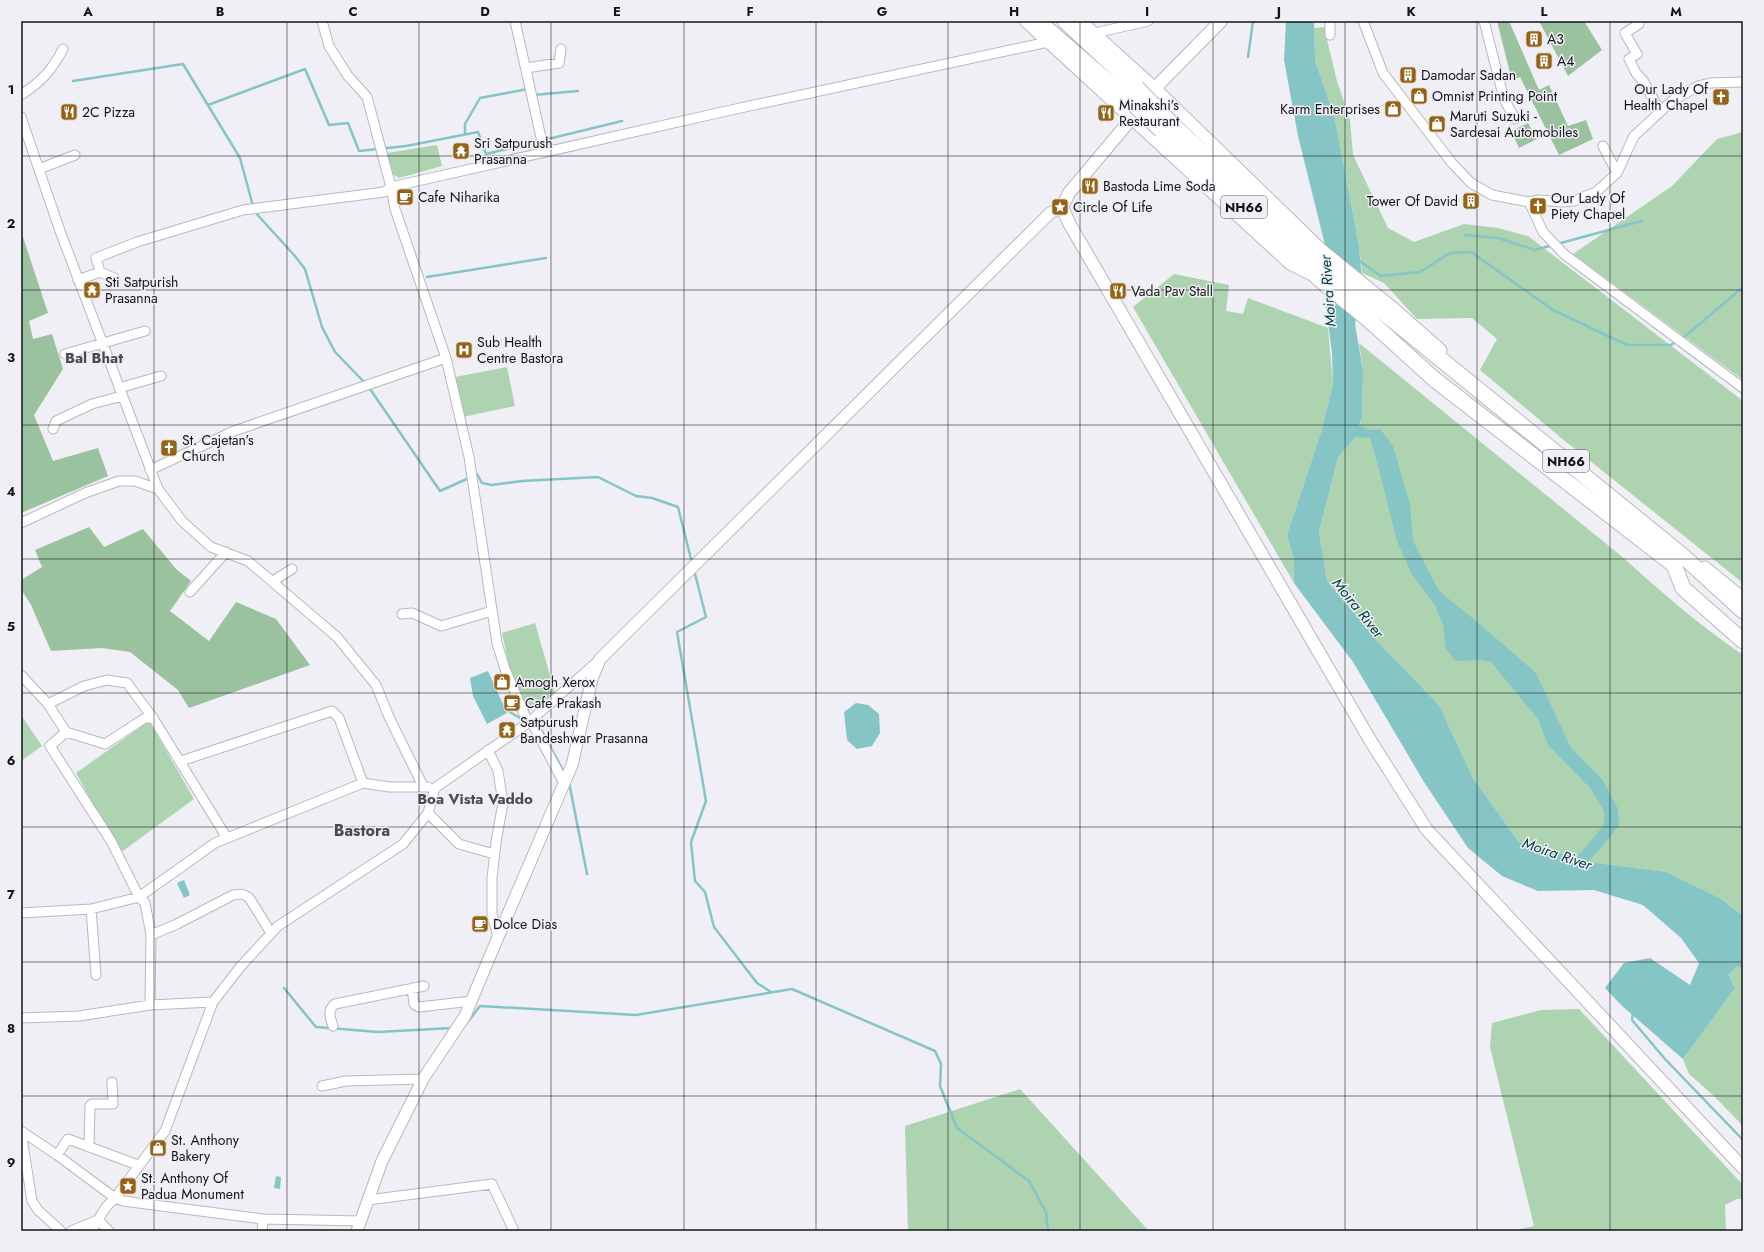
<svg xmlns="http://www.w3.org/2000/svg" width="1764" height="1252" viewBox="0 0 1764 1252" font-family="Jost,sans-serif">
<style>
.green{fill:#aed3b1}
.forest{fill:#9bc29e}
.water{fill:#85c5c6;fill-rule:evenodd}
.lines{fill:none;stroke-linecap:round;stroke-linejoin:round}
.stream{stroke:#85c5c6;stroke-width:2.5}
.minor-casing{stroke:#b8b9bf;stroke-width:11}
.tertiary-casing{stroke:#b8b9bf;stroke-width:13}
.secondary-casing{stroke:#b8b9bf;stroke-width:14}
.trunk-casing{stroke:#b8b9bf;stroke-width:17}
.minor{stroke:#fff;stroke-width:9}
.tertiary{stroke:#fff;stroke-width:11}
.secondary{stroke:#fff;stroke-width:12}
.trunk{stroke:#fff;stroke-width:15}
.trunk-bridge-casing{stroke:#b8b9bf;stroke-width:17;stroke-linecap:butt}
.trunk-bridge{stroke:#fff;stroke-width:15}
.grid{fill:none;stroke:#131416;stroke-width:1;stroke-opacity:0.55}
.labels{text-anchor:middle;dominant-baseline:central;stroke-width:3;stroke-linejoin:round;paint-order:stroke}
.shield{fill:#efeff5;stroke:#555659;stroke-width:1}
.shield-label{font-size:13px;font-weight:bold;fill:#131416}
.poi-label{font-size:14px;fill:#131416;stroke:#efeff5;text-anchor:start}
.water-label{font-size:15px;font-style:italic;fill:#004041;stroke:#efeff5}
.neighbourhood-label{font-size:15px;font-weight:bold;fill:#49494e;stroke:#efeff5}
.quarter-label{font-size:16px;font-weight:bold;fill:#49494e;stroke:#efeff5}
.neatline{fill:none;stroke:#131416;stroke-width:1.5}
.grid-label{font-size:13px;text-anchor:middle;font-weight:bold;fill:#131416}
</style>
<rect width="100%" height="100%" fill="#efeff5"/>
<path class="green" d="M 1324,27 L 1337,81 L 1350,120 L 1353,155 L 1388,228 L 1414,242 L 1464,224 L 1498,228 L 1528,236 L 1743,401 L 1743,583 L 1560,437 L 1480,370 L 1497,339 L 1472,318 L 1417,319 L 1384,283 L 1362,273 L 1359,246 L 1335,119 L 1315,60 L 1314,28 Z
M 1743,132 L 1743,380 L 1573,254 L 1672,186 L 1717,139 Z
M 437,145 L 442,166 L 399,178 L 392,174 L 387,153 Z
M 1174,274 L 1229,285 L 1226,311 L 1243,314 L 1248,298 L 1328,328 L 1333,384 L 1322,429 L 1287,535 L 1294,560 L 1294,583 L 1133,307 Z
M 1359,343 L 1620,555 C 1659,590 1699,625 1743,655 L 1743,916 L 1720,898 L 1667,872 L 1587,862 L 1519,842 L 1473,778 L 1439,705 L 1379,643 L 1327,581 L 1319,532 L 1338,458 L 1355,437 L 1362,419 L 1363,371 Z
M 507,367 L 515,406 L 463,417 L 455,377 Z
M 535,623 L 555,693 L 527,712 L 509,666 L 502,633 Z
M 21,715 L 42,746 L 21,761 Z
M 149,721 L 194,799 L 120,853 L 76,773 Z
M 1737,966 L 1743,970 L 1743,1126 L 1715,1097 L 1689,1074 L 1683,1059 L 1735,988 L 1729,973 Z
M 1579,1009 L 1743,1185 L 1743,1199 L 1737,1199 L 1725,1205 L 1726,1231 L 1511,1231 L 1534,1226 L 1490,1047 L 1492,1023 L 1541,1010 Z
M 1020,1089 L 1149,1231 L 908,1231 L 905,1126 Z"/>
<path class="forest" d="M 1497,21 L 1509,21 L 1539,90 L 1549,85 L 1568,126 L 1586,120 L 1593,139 L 1559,155 L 1520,77 L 1512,81 Z
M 1539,21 L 1584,21 L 1602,50 L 1568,76 Z
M 1528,123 L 1537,139 L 1519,148 L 1511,131 Z
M 21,231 L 48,313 L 29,321 L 33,339 L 52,334 L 63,369 L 34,415 L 53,461 L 98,448 L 108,476 L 21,513 Z
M 89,527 L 104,547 L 143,529 L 176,569 L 191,581 L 170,611 L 209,641 L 236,602 L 276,619 L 310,665 L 189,708 L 178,690 L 130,652 L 102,648 L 51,651 L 31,605 L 21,589 L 21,580 L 42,567 L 35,550 Z"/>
<path class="water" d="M 1286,21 L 1314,21 L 1315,60 L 1335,119 L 1359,246 L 1362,281 L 1355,324 L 1363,371 L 1362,419 L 1359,425 L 1369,430 L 1380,429 L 1393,446 L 1410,504 L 1413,541 L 1439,591 L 1481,625 L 1536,673 L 1571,748 L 1602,779 L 1618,809 L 1619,825 L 1602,847 L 1588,862 L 1667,872 L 1720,898 L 1743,916 L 1743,970 L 1737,966 L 1729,974 L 1735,988 L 1683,1059 L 1621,1005 L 1605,988 L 1624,963 L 1650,958 L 1690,985 L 1699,963 L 1681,938 L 1643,905 L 1594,890 L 1538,891 L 1502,876 L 1468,848 L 1424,782 L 1353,662 L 1294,583 L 1294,560 L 1287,535 L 1322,429 L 1333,384 L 1332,353 L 1326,307 L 1329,280 L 1327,253 L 1298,136 L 1284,60 ZM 1355,437 L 1370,438 L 1380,473 L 1397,541 L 1412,575 L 1434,604 L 1443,624 L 1446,649 L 1456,661 L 1481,660 L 1491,662 L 1538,719 L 1548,745 L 1591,789 L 1604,811 L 1604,825 L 1576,858 L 1519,842 L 1473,778 L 1439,705 L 1379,643 L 1327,581 L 1319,532 L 1338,458 Z
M 488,671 L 507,713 L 487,724 L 473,696 L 470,678 Z
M 856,703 L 868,705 L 879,714 L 880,733 L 872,746 L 857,749 L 847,740 L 844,712 Z
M 184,880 L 190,895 L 184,898 L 177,883 Z
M 276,1176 L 281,1177 L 280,1189 L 274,1188 Z"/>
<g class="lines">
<path class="stream" d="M 1248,57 L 1253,21
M 73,81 L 183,64 L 240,158 L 253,206
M 533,95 L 578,91
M 208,105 L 305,69 L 329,125 L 348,123 L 359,151 L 406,146 L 478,132 L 486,154 L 622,121
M 465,134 L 465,124 L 480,98 L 528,89
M 254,211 L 294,255 L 305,269 L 322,327 L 335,352 L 365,383
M 1465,235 L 1498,238 L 1535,250 L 1553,245
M 1557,244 L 1642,221
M 1358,260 L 1381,276 L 1420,272 L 1450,253 L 1471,252 L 1553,310 L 1627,345 L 1671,345 L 1689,333 L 1743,287
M 427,277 L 546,258
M 368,386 L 440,491 L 469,478
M 474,476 L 477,474 L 482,483 L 492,485 L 522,481 L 598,477 L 636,496 L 652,498 L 678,507 L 692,563
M 694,570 L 706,617 L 677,632 L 706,801 L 691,842 L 695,881 L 705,892 L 714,927 L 757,983 L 771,992
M 510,712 L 523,720
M 534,723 L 538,724 L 565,774
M 569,782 L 587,874
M 284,988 L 316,1027 L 378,1032 L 452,1028
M 1633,1012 L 1632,1020 L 1665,1059 L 1743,1140
M 466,1024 L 480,1006 L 636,1015 L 792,989 L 935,1051 L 941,1064 L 940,1086 L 957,1128 L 1029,1181 L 1046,1212 L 1048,1231"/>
<defs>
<path id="minor" d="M 322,21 L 329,46 L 348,76 L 367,97 L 391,187 L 395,209 L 446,358 L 469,457 L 497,643 L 505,669 L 528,723
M 515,21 L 544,151
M 1330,21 L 1330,35
M 1363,21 L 1383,73 L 1452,163 L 1471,183 L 1492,195 L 1529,202 L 1539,200 L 1562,202 L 1574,201 L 1596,192 L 1617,173 L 1634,136 L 1672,101 L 1698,86 L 1710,83 L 1743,82
M 1484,21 L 1504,99 L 1515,119
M 1638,21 L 1639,24 L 1625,33 L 1637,54 L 1629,59 L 1636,73 L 1644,82 L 1660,111
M 1095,33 L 1148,21
M 526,68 L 559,63 L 561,49
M 21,95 C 41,82 52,70 63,49
M 21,117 L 60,231 L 158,489 L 182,521 L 211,547 L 248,561 L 337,637 L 376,685 L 389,717 L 423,786
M 1603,146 L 1617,173
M 39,169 L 75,155
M 1529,202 L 1543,232 L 1564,254 L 1743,388
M 100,272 L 114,278
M 78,280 L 100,272 L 96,258 L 137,242 L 243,210 L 384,192 L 391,187 L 731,110 L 1048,42
M 65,354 L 145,331
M 119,388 L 161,376
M 53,429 L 56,421 L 92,404 L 122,396
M 150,470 L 234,431 L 446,358
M 21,523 L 85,493 L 119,481 L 135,481 L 158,489
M 273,581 L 292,569
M 190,592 L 226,552
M 402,614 L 412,613 L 441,626 L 492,611
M 21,675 L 48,704 L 66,732 L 105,744 L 145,718 L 153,718 L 227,838
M 48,704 L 84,686 L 107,680 L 127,683 L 153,718
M 531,721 L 564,783
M 66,732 L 50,746 L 111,841 L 139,897 L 145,903 L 151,935 L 150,1005
M 488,750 L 498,771 L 503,803 L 496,842 L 492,878 L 492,914 L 498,937
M 181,761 L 332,711 L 339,718 L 363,783
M 428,813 L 459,844 L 494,854
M 91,909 L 96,975
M 21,913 L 91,909 L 139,897 L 215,843 L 363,783 L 389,787 L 428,787
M 151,935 L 177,924 L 233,895 C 240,894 244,893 250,899 L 271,933
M 412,988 L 414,1004 L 419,1007 L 472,1001
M 21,1018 L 79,1016 L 150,1005 L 213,1002
M 333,1026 C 330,1017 327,1010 335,1004 L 424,986
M 322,1086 L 346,1081 L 423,1079
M 21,1131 L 57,1155 L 115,1198 L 123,1201 L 263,1219 L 361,1221
M 21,1132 L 32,1201 L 38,1210 L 61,1231
M 89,1146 L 90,1106 L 92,1104 L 113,1104 L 112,1082
M 57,1155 L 68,1139 L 138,1165
M 368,1200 L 492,1184 L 514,1231
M 71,1231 L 98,1220 L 109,1231
M 91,1231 L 106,1207 L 115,1198 L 165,1131 L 213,1002 L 241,966 L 278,926 L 403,844 L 428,813 L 435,788 L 528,723 L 599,660
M 262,1231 L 263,1219"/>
<path id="tertiary" d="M 1025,21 L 1290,264 L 1310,274
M 1081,21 L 1155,88 L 1321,249 L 1391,306 L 1441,350
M 1705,567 L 1743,598
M 357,1231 L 382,1161 L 423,1079 L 465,1016 L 498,937 L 572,765 L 592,679 L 600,659 L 1050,213 L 1062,207"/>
<path id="secondary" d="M 1221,21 L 1155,88 L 1132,118 L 1069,193 L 1062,207 L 1069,223 L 1370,740 L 1427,830 L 1743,1168"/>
<path id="trunk" d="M 1038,21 L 1129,100
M 1065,21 L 1137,88
M 1172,124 L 1326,266 L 1683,556 L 1743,611
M 1161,130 L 1326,285 L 1369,320 L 1434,379 L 1674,565 L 1683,588 L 1743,641"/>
</defs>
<use href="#minor" class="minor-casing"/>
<use href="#tertiary" class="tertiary-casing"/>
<use href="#secondary" class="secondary-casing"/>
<use href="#trunk" class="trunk-casing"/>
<use href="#minor" class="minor"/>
<use href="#tertiary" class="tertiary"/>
<use href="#secondary" class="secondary"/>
<use href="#trunk" class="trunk"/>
<defs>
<path id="trunk-bridge" d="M 1137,88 L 1172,124
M 1129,100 L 1161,130"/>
</defs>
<use href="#trunk-bridge" class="trunk-bridge-casing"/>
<use href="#trunk-bridge" class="trunk-bridge"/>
</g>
<path class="grid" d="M 154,21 L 154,1231M 287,21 L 287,1231M 419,21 L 419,1231M 551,21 L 551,1231M 684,21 L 684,1231M 816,21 L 816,1231M 948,21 L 948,1231M 1080,21 L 1080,1231M 1213,21 L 1213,1231M 1345,21 L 1345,1231M 1477,21 L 1477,1231M 1610,21 L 1610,1231M 21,156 L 1743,156M 21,290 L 1743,290M 21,425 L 1743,425M 21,559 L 1743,559M 21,693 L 1743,693M 21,827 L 1743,827M 21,962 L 1743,962M 21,1096 L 1743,1096"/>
<defs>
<symbol id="building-square" viewBox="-11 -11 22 22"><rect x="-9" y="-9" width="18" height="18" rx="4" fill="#956315" stroke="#efeff5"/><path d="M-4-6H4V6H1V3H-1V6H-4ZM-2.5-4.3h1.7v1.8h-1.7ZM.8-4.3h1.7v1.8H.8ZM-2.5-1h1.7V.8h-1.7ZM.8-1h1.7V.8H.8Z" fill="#fff"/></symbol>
<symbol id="shop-square" viewBox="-11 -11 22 22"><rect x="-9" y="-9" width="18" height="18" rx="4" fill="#956315" stroke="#efeff5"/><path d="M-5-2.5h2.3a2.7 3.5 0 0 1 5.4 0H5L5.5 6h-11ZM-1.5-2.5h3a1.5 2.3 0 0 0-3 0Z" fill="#fff"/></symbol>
<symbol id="church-square" viewBox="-11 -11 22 22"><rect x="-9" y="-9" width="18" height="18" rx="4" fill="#956315" stroke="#efeff5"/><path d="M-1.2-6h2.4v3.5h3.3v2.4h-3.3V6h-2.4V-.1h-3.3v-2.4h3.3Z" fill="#fff"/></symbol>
<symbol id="restaurant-square" viewBox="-11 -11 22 22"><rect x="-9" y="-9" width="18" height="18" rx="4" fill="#956315" stroke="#efeff5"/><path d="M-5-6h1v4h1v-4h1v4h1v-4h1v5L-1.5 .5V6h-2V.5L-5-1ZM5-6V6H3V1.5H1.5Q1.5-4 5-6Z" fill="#fff"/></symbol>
<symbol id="temple-square" viewBox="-11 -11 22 22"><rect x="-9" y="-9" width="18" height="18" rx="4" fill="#956315" stroke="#efeff5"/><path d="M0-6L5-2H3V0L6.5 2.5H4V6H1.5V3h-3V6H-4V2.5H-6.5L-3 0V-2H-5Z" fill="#fff"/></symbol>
<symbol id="cafe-square" viewBox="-11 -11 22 22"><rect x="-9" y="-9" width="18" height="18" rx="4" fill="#956315" stroke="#efeff5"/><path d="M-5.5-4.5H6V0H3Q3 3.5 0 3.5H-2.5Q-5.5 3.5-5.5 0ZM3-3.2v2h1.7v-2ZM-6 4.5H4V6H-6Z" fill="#fff"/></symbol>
<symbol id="sight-square" viewBox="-11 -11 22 22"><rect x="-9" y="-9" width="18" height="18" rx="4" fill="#956315" stroke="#efeff5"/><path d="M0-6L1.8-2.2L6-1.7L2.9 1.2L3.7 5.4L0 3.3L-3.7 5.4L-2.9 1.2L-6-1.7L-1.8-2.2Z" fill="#fff"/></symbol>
<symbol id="hospital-square" viewBox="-11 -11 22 22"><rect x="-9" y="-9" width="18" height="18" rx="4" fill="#956315" stroke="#efeff5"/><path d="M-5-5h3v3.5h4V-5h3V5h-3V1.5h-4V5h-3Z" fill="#fff"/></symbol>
</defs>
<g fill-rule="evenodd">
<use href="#building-square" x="1524" y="29" width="20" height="20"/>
<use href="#building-square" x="1534" y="51" width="20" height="20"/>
<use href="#building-square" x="1398" y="65" width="20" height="20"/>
<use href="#shop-square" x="1409" y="86" width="20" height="20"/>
<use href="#church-square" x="1711" y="87" width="20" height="20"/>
<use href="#shop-square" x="1383" y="99" width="20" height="20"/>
<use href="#restaurant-square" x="59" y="102" width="20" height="20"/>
<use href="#restaurant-square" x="1096" y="103" width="20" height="20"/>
<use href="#shop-square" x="1427" y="114" width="20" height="20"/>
<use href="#temple-square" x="451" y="141" width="20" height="20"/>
<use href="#restaurant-square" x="1080" y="176" width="20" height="20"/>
<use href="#cafe-square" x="395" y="187" width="20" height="20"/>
<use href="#building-square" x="1461" y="191" width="20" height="20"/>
<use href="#church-square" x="1528" y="196" width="20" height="20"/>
<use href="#sight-square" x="1050" y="197" width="20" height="20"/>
<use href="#temple-square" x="82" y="280" width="20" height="20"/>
<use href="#restaurant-square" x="1108" y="281" width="20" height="20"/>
<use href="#hospital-square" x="454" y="340" width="20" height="20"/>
<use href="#church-square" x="159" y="438" width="20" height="20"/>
<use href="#shop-square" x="492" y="672" width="20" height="20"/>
<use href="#cafe-square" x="502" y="693" width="20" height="20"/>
<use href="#temple-square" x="497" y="720" width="20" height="20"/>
<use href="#cafe-square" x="470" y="914" width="20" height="20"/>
<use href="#shop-square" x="148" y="1138" width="20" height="20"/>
<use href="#sight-square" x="118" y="1176" width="20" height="20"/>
</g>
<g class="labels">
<g class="shield">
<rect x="1221" y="196" width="46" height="22" rx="3"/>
<rect x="1543" y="450" width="46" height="22" rx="3"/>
</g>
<g class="shield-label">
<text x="1244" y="207">NH66</text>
<text x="1566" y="461">NH66</text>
</g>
<g class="poi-label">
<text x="1547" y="39">A3</text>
<text x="1557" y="61">A4</text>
<text x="1421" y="75">Damodar Sadan</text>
<text x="1708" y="89" text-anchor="end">Our Lady Of<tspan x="1708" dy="16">Health Chapel</tspan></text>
<text x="1432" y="96">Omnist Printing Point</text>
<text x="1119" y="105">Minakshi’s<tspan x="1119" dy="16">Restaurant</tspan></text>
<text x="1380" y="109" text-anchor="end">Karm Enterprises</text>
<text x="82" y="112">2C Pizza</text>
<text x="1450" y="116">Maruti Suzuki -<tspan x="1450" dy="16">Sardesai Automobiles</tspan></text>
<text x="474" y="143">Sri Satpurush<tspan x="474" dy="16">Prasanna</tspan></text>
<text x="1103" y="186">Bastoda Lime Soda</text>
<text x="418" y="197">Cafe Niharika</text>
<text x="1551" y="198">Our Lady Of<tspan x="1551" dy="16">Piety Chapel</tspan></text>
<text x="1458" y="201" text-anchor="end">Tower Of David</text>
<text x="1073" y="207">Circle Of Life</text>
<text x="105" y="282">Sti Satpurish<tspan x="105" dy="16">Prasanna</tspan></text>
<text x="1131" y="291">Vada Pav Stall</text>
<text x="477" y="342">Sub Health<tspan x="477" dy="16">Centre Bastora</tspan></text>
<text x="182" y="440">St. Cajetan’s<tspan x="182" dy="16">Church</tspan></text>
<text x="515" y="682">Amogh Xerox</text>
<text x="525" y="703">Cafe Prakash</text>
<text x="520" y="722">Satpurush<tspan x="520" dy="16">Bandeshwar Prasanna</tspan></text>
<text x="493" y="924">Dolce Dias</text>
<text x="171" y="1140">St. Anthony<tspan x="171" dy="16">Bakery</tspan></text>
<text x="141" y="1178">St. Anthony Of<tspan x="141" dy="16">Padua Monument</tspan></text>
</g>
<g class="water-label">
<text transform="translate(1328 291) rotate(-94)">Moira River</text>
<text transform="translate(1358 608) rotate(51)">Moira River</text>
<text transform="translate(1557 854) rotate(19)">Moira River</text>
</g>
<g class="neighbourhood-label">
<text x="94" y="358">Bal Bhat</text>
<text x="475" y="799">Boa Vista Vaddo</text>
</g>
<g class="quarter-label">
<text x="362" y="830">Bastora</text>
</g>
</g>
<rect width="1764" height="1252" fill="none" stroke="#efeff5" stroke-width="44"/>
<rect x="22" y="22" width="1720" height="1208" class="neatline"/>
<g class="grid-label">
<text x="88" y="16">A</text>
<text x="220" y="16">B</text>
<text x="353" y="16">C</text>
<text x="485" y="16">D</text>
<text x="617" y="16">E</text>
<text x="750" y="16">F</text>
<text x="882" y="16">G</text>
<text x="1014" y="16">H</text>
<text x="1147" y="16">I</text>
<text x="1279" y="16">J</text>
<text x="1411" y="16">K</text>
<text x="1544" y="16">L</text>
<text x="1676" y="16">M</text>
<text x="11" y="94">1</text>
<text x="11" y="228">2</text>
<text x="11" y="362">3</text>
<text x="11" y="496">4</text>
<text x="11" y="631">5</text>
<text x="11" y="765">6</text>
<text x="11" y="899">7</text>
<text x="11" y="1033">8</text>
<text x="11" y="1167">9</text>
</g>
</svg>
